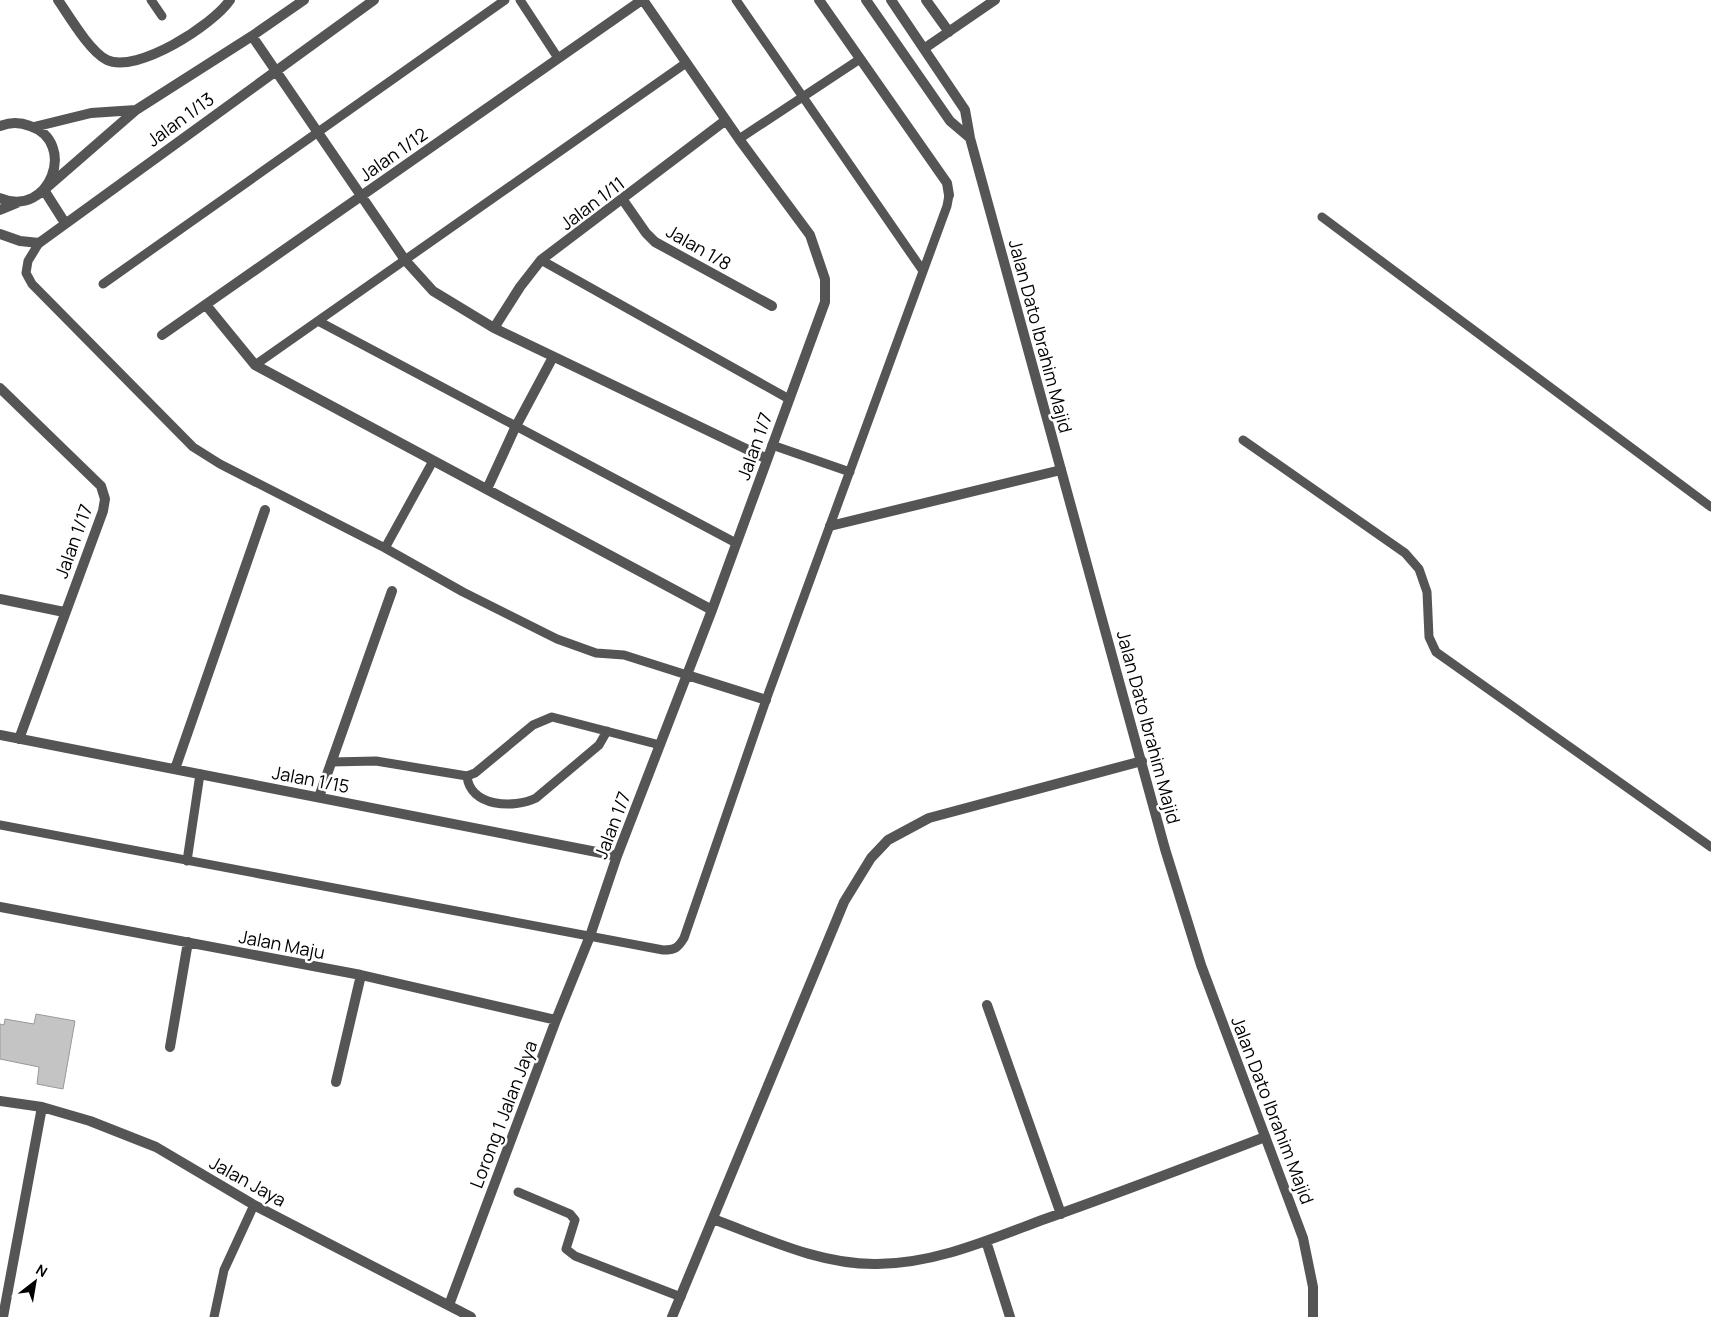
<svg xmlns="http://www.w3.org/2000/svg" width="1711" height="1317" viewBox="0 0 1711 1317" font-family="Manrope,sans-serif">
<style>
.building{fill:#c4c4c4;stroke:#999}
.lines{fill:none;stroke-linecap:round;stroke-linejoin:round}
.service{stroke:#555;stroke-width:9}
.minor{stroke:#555;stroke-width:10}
.tertiary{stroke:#555;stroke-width:10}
.labels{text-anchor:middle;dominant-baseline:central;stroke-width:5;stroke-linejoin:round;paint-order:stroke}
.street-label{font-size:18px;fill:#000;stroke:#fff}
</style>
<rect width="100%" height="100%" fill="#fff"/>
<path class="building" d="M 36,1014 L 75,1021 L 63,1089 L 37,1084 L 39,1067 L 0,1059 L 0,1024 L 4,1025 L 5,1019 L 34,1024 Z"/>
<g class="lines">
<path class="service" d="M 151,0 L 162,16
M 520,0 L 558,58
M 736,0 L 923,271
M 739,139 L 860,59
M 1322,217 L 1711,507
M 39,243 L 28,261 L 26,273 L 32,284 L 193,447 L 220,464 L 385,548 L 463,592 L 557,639 L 596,653 L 624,655 L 687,675
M 541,260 L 789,399
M 103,284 L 505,0
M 318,321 L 736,543
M 255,365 L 686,63
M 1243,440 L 1405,553 L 1419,569 L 1427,592 L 1429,637 L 1436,652 L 1711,847
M 772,445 L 850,472
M 385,548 L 433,461
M 331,762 L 376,761 L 467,776 L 475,773 L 533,725 L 552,717 L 660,745
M 467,776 C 470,807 514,809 536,798 L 599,745 L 607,731
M 0,825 L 663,950 C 675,950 678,948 684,938 L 766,700 L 947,206 L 949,195
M 187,861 L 200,774
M 518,1192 L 570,1214 L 575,1220 L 566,1249 L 575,1256 L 681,1297
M 214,1317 L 224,1270 L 254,1205"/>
<path class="minor" d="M 58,0 C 69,16 90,52 107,60 C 137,74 213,25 230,0
M 819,0 L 947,183 L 949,195
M 926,0 L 949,32
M 252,36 L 405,260 L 433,291 L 494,328 L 767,459
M 925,48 L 995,0
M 0,126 C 10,122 20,122 30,126 C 78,142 50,219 0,198
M 34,127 L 91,113 L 136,110
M 623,200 L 646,233 L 655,242 L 772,306
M 0,210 L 17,203
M 65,223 L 44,190 L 136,110 L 252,36 L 304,0
M 0,234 L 20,241 L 39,243 L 374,0
M 206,305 L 255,365 L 712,610
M 494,328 L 520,287 L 541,260 L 726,120
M 162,335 L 642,0
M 0,388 L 101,486 L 105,499 L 103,511 L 19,739
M 487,489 L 515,428 L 553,357
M 830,526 L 1061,470
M 0,599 L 64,612
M 687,675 L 766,700
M 0,735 L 617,856
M 175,769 L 265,510
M 319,797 L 392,591
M 0,907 L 361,975 L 556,1020
M 987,1005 L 1061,1214
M 170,1047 L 188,942
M 336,1082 L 361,975
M 0,1101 L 42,1107 L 90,1121 L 156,1147 L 254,1205 L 471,1317
M 713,1219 C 765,1238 820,1265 877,1264 C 935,1264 991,1239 1045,1219 C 1119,1193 1192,1165 1265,1137
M 986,1241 L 1010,1317
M 449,1305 L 556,1020 L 590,936 L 617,856 L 712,610 L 825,302 L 825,279 L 810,235 L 739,139 L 643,0
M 3,1317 L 42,1107
M 672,1317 L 844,902 L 871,858 L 888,840 L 929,818 L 1142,761"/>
<path class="tertiary" d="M 866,0 L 950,121 L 970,138
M 891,0 L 965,110 L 970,138 L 1165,849 L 1201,965 L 1303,1238 L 1313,1287 L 1313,1317"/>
</g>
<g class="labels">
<g class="street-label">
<text transform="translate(180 119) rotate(-36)">Jalan 1/13</text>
<text transform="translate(393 154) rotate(-35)">Jalan 1/12</text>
<text transform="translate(592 203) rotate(-37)">Jalan 1/11</text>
<text transform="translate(699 247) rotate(30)">Jalan 1/8</text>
<text transform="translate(1041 336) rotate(75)">Jalan Dato Ibrahim Majid</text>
<text transform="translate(754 446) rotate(-70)">Jalan 1/7</text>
<text transform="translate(73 541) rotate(-70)">Jalan 1/17</text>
<text transform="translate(1149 727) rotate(75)">Jalan Dato Ibrahim Majid</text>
<text transform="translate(311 779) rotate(11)">Jalan 1/15</text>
<text transform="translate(612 825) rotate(-69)">Jalan 1/7</text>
<text transform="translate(282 944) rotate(11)">Jalan Maju</text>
<text transform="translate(1273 1110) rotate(69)">Jalan Dato Ibrahim Majid</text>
<text transform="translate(503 1114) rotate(-69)">Lorong 1 Jalan Jaya</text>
<text transform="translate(248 1181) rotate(29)">Jalan Jaya</text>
</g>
</g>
<g transform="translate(35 1282) rotate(31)" stroke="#ffffff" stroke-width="4" paint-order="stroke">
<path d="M0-4L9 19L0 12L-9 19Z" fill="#000000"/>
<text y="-8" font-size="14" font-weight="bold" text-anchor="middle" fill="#000000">N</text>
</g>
</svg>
